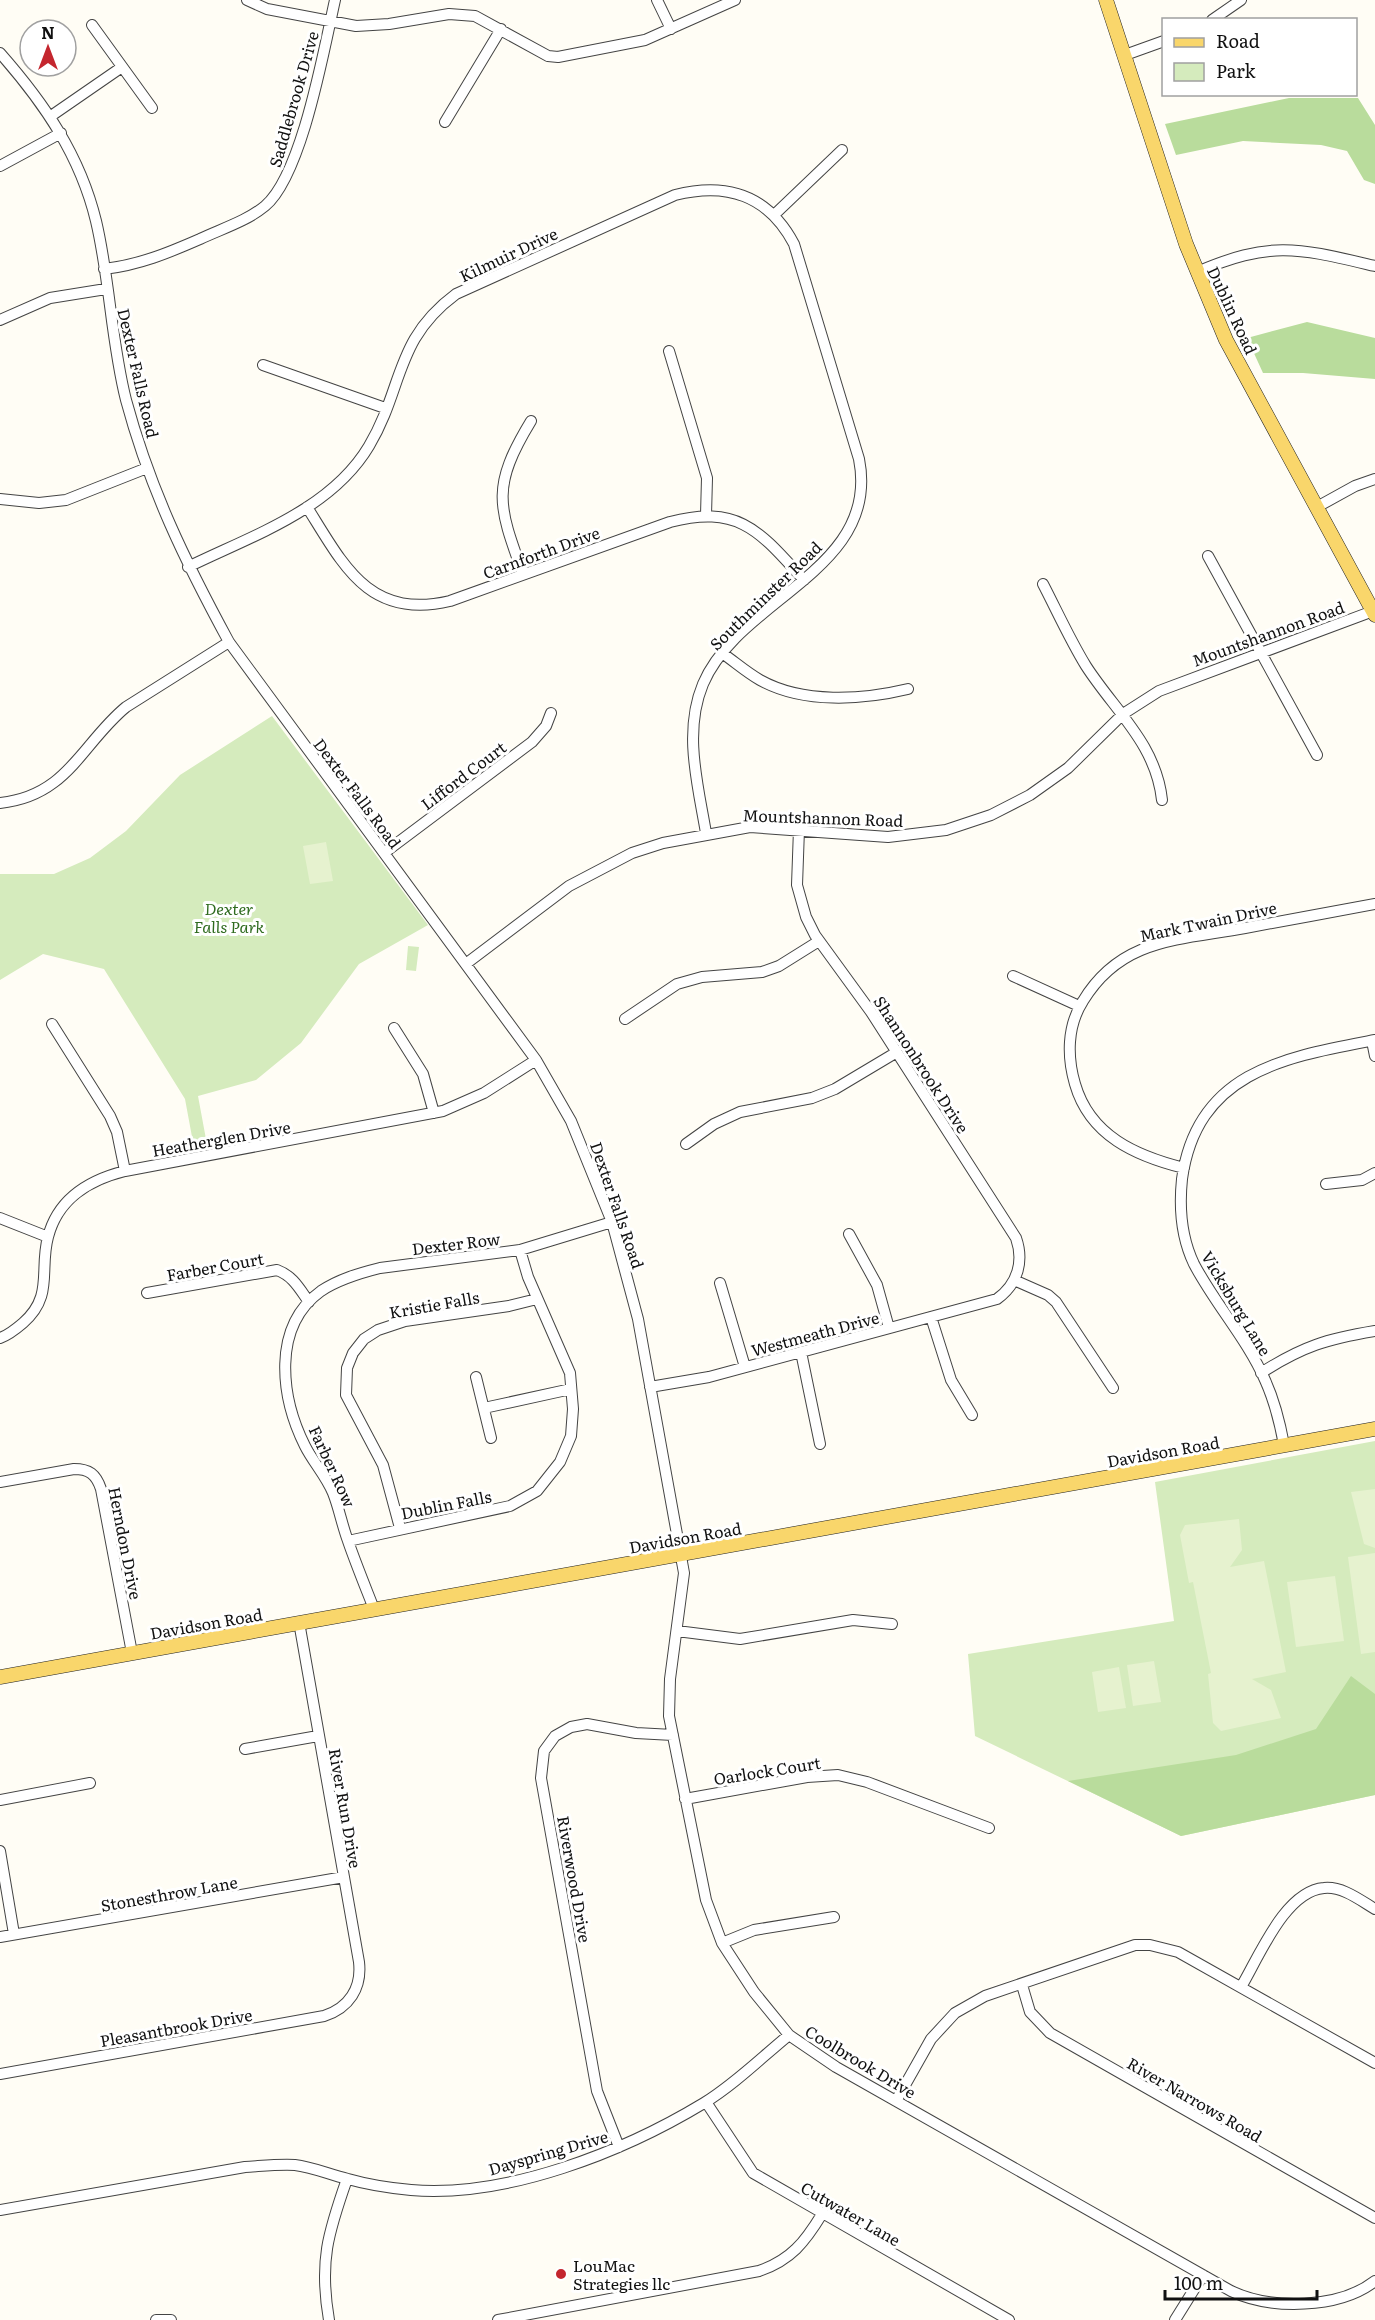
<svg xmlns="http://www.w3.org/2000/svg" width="1375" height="2320" viewBox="0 0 1375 2320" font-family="Literata,serif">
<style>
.green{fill:#d5ebbd}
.forest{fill:#b9dc9c}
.pitch{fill:#e6f2cf}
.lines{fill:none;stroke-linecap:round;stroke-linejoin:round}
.minor-casing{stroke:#444;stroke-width:12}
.major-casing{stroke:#222;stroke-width:15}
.minor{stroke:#fff;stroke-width:10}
.major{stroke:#f9d66b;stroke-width:14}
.poi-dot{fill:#c4262e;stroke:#fff;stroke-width:2}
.labels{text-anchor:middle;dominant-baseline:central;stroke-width:6;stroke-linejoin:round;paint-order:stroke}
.street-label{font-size:16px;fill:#111;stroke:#fff}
.park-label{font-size:16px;font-style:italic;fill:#2f6b1f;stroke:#fff}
.poi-label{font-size:16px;fill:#111;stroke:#fff;text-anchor:start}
</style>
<rect width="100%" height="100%" fill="#fffdf5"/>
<path class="green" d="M 272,716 L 428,925 L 359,964 L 301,1043 L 256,1080 L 198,1096 L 208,1150 L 195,1153 L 185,1099 L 104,969 L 43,954 L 0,980 L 0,874 L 54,874 L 90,858 L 126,831 L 180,775 Z
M 408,946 L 419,947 L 416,971 L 406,970 Z
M 1375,1441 L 1375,1795 L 1181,1836 L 975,1736 L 968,1654 L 1174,1621 L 1155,1482 Z"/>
<path class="forest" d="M 1289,98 L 1358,98 L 1375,125 L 1375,184 L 1364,180 L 1347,151 L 1321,145 L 1243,141 L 1176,155 L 1165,124 Z
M 1307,322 L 1375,338 L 1375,379 L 1303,373 L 1263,373 L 1247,338 Z
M 1351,1676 L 1375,1694 L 1375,1795 L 1181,1836 L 1068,1781 L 1236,1755 L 1316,1729 Z"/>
<path class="pitch" d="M 326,842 L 333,881 L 310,884 L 303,846 Z
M 1375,1489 L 1375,1548 L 1364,1544 L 1351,1492 Z
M 1239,1519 L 1242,1550 L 1230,1567 L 1264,1561 L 1286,1672 L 1252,1679 L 1271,1690 L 1281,1718 L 1221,1731 L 1213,1723 L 1208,1674 L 1211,1673 L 1193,1582 L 1189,1583 L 1180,1535 L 1185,1525 Z
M 1375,1553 L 1375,1652 L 1361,1654 L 1348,1557 Z
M 1335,1576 L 1344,1641 L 1296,1647 L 1287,1582 Z
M 1154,1661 L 1161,1702 L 1133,1706 L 1127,1665 Z
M 1119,1667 L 1126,1708 L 1098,1712 L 1092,1672 Z"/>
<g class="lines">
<defs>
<path id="minor" d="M 247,0 L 267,9 L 356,26 L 389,24 L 449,14 L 475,16 L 548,56 L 558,57 L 645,40 L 735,0
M 657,0 L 671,29
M 1212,20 L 1241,0
M 92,25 L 152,108
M 0,53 C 44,103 80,155 96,221 C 110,280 111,341 126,400 C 150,489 185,561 229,642 L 536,1060 L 571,1121 L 612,1222 L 638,1319 L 684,1573 L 670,1679 L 669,1716 L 706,1900 L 722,1943 L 754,1992 L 789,2035 L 836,2067 L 1231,2291 C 1271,2310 1339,2309 1375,2281
M 1125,55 L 1164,41
M 51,116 L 122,67
M 445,122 L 501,29
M 0,166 L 61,133
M 774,215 L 842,150
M 104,269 C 139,265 168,253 200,239 C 221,229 247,221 265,206 C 302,175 324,49 335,0
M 1197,272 C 1272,240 1298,248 1375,266
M 0,320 L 50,298 L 106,289
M 669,351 L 707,478 L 706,515
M 263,365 L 385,408
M 0,499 L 39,503 L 66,500 L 147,468
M 307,507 C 344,566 369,620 450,601 L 670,522 C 740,504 760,532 804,580
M 1317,507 L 1355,486 L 1375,479
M 1208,556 L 1317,755
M 188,567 C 251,536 331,510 369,446 C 404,387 394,340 456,294 L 675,195 C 727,182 768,195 794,244 L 859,459 C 881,570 739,598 703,684 C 683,732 698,785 706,833
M 523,574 C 498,505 491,487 531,421
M 1043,584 C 1057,611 1070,640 1086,666 C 1115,711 1156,744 1162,800
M 722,653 C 735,662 746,672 760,680 C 803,704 862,700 908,689
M 0,803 C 68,796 82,743 126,707 L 229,642
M 384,853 L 532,742 L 546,726 L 551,713
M 467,963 L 569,886 L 632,853 L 663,843 L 750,827 L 888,837 L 946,830 L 991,815 L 1030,795 L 1068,768 L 1123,714 L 1159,691 L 1373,611
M 1013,976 L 1079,1006
M 625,1019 L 677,984 L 702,977 L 762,972 L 779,966 L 819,941
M 52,1024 L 110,1116 L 117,1132 L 125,1171
M 394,1028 L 423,1074 L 434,1113
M 1372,1041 L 1375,1056
M 686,1144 L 714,1124 L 740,1112 L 812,1098 L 835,1089 L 897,1052
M 1184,1168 C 1136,1156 1090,1136 1075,1084 C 1067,1057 1067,1026 1083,1001 C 1121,938 1179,940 1245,928 C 1288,920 1332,912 1375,904
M 1326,1184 L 1362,1180 L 1375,1173
M 0,1218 L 48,1237
M 849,1234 L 877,1285 L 889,1328
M 1014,1280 L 1048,1295 L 1056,1302 L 1113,1388
M 720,1283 L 745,1367
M 147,1293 L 277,1270 C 293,1276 299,1288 309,1302
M 931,1317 L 951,1380 L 972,1415
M 0,1338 C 9,1335 16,1329 23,1323 C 54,1296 39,1270 48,1237 C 58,1198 89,1180 125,1171 L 443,1111 L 484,1093 L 536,1060
M 801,1352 L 820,1444
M 1261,1373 C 1303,1346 1327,1339 1375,1331
M 476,1377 L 491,1438
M 650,1387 L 709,1377 L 997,1299 C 1018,1284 1024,1261 1016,1238 L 871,1012 L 815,935 L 806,917 L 797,885 L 799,829
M 484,1408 L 571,1389
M 1284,1445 C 1280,1423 1275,1402 1265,1380 C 1247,1339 1215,1304 1194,1264 C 1181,1237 1179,1208 1182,1179 C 1197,1071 1286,1057 1375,1040
M 0,1482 L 74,1469 C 89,1469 96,1474 101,1489 L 132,1653
M 400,1528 L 383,1465 L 346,1395 L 347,1368 L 353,1353 L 364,1339 L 378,1330 L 405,1321 L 509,1306 L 537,1299
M 348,1541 L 510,1506 L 537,1491 L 560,1462 L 571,1436 L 573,1409 L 570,1373 L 528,1277 L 520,1250
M 374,1609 C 365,1586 356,1564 348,1541 C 342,1525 339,1508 333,1493 C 326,1476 313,1462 305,1446 C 281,1398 271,1327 321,1291 C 339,1279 360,1273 380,1268 L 520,1250 L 612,1222
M 677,1631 L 740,1639 L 853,1620 L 892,1624
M 245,1749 L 318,1736
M 685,1799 L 807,1777 L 838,1775 L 867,1782 L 989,1828
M 0,1800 L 90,1783
M 0,1851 L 14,1934
M 0,1937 L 344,1877
M 722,1943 L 754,1930 L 834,1917
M 1022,1985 L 1030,2012 L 1050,2033 L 1375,2218
M 1241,1987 C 1259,1957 1285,1891 1324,1888 C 1342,1886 1360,1900 1375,1909
M 0,2074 L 324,2016 C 349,2008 362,1988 359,1962 L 299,1622
M 896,2101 L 931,2039 L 955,2013 L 985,1996 L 1135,1945 L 1150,1945 L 1178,1952 L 1375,2063
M 706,2102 L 753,2173 L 1009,2320
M 619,2147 L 597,2091 L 541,1778 L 544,1751 L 555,1736 L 571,1727 L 587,1724 L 636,1733 L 673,1735
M 0,2210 L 245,2167 C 262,2166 279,2164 295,2165 C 313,2167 330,2175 348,2179 C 369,2185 389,2188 411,2190 C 507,2198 623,2152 704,2103 C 735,2084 762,2057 789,2035
M 156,2320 L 171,2320
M 329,2320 C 319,2262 328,2233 347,2179
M 498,2320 L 759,2271 C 791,2260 805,2242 822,2214
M 1175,2320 L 1203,2275"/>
<path id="major" d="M 1106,0 L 1186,244 L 1226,340 L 1375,615
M 0,1677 L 1375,1429"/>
</defs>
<use href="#minor" class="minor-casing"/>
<use href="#major" class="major-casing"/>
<use href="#minor" class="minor"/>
<use href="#major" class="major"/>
</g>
<circle class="poi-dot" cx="561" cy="2274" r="6"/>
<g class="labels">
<g class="street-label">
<text transform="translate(293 99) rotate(-74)">Saddlebrook Drive</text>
<text transform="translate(508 254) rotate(-25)">Kilmuir Drive</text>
<text transform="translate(1233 310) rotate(65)">Dublin Road</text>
<text transform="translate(139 373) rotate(77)">Dexter Falls Road</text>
<text transform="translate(541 552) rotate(-20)">Carnforth Drive</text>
<text transform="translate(765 595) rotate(-44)">Southminster Road</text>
<text transform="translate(1268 633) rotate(-20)">Mountshannon Road</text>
<text transform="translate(463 775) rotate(-37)">Lifford Court</text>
<text transform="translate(358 793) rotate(53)">Dexter Falls Road</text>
<text transform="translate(823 817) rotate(2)">Mountshannon Road</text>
<text transform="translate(1208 921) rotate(-12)">Mark Twain Drive</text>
<text transform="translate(922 1064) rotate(57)">Shannonbrook Drive</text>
<text transform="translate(221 1138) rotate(-10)">Heatherglen Drive</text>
<text transform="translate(618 1205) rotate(71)">Dexter Falls Road</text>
<text transform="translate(456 1243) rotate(-7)">Dexter Row</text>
<text transform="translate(215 1266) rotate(-10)">Farber Court</text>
<text transform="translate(1237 1303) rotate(59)">Vicksburg Lane</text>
<text transform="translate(434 1304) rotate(-10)">Kristie Falls</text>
<text transform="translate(815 1333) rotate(-15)">Westmeath Drive</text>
<text transform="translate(1163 1451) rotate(-10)">Davidson Road</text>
<text transform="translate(333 1466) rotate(65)">Farber Row</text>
<text transform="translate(446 1504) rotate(-11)">Dublin Falls</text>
<text transform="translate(685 1537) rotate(-10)">Davidson Road</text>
<text transform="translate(126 1543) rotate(79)">Herndon Drive</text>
<text transform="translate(206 1623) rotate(-10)">Davidson Road</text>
<text transform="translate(767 1770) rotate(-9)">Oarlock Court</text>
<text transform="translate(346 1808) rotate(80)">River Run Drive</text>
<text transform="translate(575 1879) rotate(80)">Riverwood Drive</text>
<text transform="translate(169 1893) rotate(-10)">Stonesthrow Lane</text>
<text transform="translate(176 2027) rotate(-10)">Pleasantbrook Drive</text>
<text transform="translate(861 2061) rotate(31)">Coolbrook Drive</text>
<text transform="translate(1195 2099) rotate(30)">River Narrows Road</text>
<text transform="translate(548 2152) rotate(-16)">Dayspring Drive</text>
<text transform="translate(851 2213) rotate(30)">Cutwater Lane</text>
</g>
<g class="park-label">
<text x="229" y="908">Dexter<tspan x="229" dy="18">Falls Park</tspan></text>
</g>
<g class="poi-label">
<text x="573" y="2265">LouMac<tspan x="573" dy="18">Strategies llc</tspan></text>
</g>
</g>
<rect x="1162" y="18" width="195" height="78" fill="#ffffff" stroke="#a0a0a0" stroke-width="1.5"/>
<rect x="1174" y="38" width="30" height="9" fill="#f9d66b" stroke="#a0a0a0" stroke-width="1.5"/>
<text x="1216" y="48" font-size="18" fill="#111111">Road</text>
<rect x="1174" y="63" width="30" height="18" fill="#d5ebbd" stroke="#a0a0a0" stroke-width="1.5"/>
<text x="1216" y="78" font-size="18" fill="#111111">Park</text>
<g transform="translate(48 48)"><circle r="28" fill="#ffffff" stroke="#a0a0a0" stroke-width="1.5"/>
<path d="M0-4.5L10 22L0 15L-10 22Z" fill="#c4262e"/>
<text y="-9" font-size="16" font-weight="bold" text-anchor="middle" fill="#111111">N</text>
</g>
<path d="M1165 2290v9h152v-9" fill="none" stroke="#111111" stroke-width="3"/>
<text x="1174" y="2290" font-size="18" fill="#111111" stroke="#ffffff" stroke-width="4.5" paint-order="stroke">100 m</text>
</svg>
